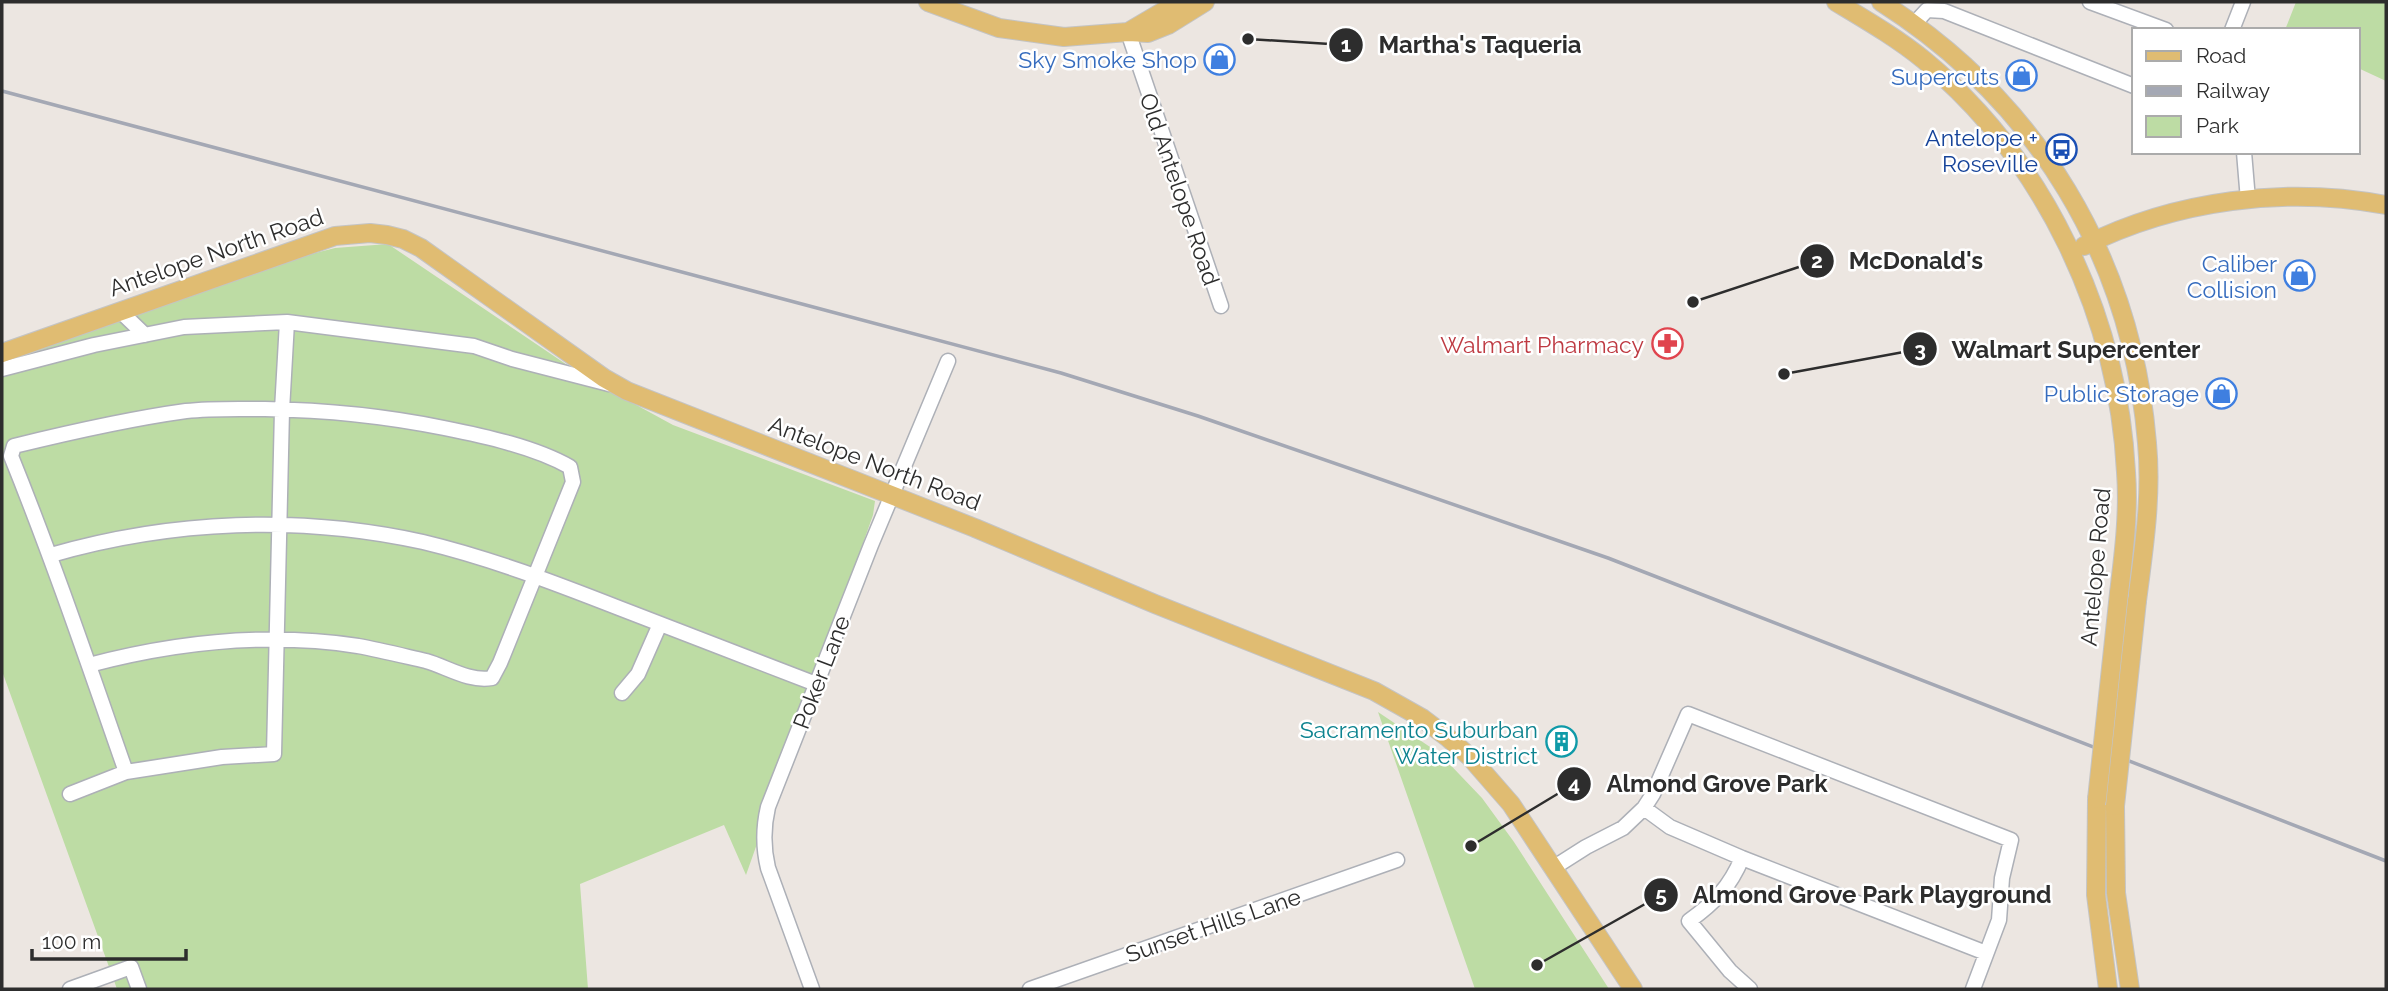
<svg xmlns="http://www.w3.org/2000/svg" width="2388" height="991" viewBox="0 0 2388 991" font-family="Raleway,sans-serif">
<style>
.green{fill:#bddca4}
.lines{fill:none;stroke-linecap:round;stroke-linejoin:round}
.minor-casing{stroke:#adb0b7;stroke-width:17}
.major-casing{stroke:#c4c4c4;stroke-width:20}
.minor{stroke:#fff;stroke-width:14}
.major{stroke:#e0bc72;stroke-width:18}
.rail{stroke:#a4a8b4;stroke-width:3.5}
.major-bridge-casing{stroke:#c4c4c4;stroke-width:20;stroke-linecap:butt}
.major-bridge{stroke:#e0bc72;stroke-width:18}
.labels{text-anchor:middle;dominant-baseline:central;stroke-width:5;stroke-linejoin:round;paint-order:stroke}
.shop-label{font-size:23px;fill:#366cbe;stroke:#fff;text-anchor:end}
.transit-label{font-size:23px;fill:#164399;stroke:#fff;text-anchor:end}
.street-label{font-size:23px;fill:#2d2d2d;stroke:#fff}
.health-label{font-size:23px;fill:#be3a42;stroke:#fff;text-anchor:end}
.culture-label{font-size:23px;fill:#0d838f;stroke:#fff;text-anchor:end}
.leader{fill:none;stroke:#2d2d2d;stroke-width:2.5}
.callout-dot{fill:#2d2d2d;stroke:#fff;stroke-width:2.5}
.mark-label{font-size:21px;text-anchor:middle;font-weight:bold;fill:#fff}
.callout-label{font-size:24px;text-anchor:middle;font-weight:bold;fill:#2d2d2d;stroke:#fff;stroke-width:5;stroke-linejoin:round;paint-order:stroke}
</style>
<rect width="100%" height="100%" fill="#ece6e1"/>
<path class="green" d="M 2296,2 L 2386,2 L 2386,81 L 2358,68 L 2358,30 L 2285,30 Z
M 388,244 L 585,377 L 673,425 L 875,501 L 873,515 L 746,875 L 724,825 L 580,884 L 588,989 L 117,989 L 2,671 L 2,361 L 264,266 L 335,248 Z
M 1378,712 L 1439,753 L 1482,798 L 1514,842 L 1609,989 L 1475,989 Z"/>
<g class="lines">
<defs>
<path id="minor" d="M 2090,2 L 2166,30
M 1914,24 L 1927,10 L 1944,11 L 2134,86
M 2232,30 L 2243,2
M 1128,32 L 1221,306
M 2244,152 L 2248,200
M 120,311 L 145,335
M 2,369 L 94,345 L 184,327 L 287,322 L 474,346 L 512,359 L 609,384
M 51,555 C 172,520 300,515 423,542 C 490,558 555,583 619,608 C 685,633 750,659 816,684
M 89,665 C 176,642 268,632 358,646 C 380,650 404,656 426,661 C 447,667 469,682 492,678 L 500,663 L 573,482 L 570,467 C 535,447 484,436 444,428 C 385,416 326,410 265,409 C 239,409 212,408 186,411 C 128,419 71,432 14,446 L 11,456 C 53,560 89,666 126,772
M 622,693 L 638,674 L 660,624
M 70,794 L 126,772 L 222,757 L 274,754 L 282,410 L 287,322
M 1644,808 L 1670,827 L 1742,858 L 1986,953
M 1742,858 C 1730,887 1714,903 1689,921 L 1730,971 L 1750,989
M 1553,868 L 1586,847 L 1623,828 L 1644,808 L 1653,794 L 1688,714 L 2011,840 L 2002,878 L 1999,920 L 1973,989
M 70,989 L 131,967 L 139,989
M 812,989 L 768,868 C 763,847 763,828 768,807 L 871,545 L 948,361
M 1030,989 L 1397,860"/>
<path id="major" d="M 928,2 L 999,28 L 1064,37 L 1128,32 L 1148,33 L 1168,25 L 1205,2
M 1836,2 C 1866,20 1897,38 1924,60 C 2045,160 2118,316 2126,472 C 2129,512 2124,552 2119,593
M 1881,2 C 2037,101 2132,258 2147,443 C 2152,495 2144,548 2137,601
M 1128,32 L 1179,2
M 2084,246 C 2175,200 2286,186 2386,205
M 2,353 L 335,236 L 370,233 L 387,235 L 403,239 L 421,248 L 604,378 L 627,391 L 975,528 L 1155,604 L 1374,691 L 1422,718 L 1447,737 L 1470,757 L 1511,804 L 1633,989
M 2097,799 L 2096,895 L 2108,989
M 2115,806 L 2116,893 L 2130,989"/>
</defs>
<use href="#minor" class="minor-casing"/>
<use href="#major" class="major-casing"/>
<use href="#minor" class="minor"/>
<use href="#major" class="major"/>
<path class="rail" d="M 2,91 L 1061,373 L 1198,416 L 1608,558 L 2386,861"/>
<defs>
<path id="major-bridge" d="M 2097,799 L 2119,593
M 2115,806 L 2137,601"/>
</defs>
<use href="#major-bridge" class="major-bridge-casing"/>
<use href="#major-bridge" class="major-bridge"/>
</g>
<defs>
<symbol id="shop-ring" viewBox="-11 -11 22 22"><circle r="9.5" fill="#fff" stroke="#3f7fe0" stroke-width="1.5"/><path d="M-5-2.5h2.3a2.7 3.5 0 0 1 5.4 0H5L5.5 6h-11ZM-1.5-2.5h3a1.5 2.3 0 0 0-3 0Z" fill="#3f7fe0"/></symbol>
<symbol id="bus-ring" viewBox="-11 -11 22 22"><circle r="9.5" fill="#fff" stroke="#1a4fb4" stroke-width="1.5"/><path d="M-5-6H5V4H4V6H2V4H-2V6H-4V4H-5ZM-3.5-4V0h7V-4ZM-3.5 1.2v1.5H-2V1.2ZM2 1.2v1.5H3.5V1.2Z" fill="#1a4fb4"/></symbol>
<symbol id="pharmacy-ring" viewBox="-11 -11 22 22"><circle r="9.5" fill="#fff" stroke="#e0444e" stroke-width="1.5"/><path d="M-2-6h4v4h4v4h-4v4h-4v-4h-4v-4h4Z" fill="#e0444e"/></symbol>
<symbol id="building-ring" viewBox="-11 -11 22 22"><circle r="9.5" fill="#fff" stroke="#0f9aa8" stroke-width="1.5"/><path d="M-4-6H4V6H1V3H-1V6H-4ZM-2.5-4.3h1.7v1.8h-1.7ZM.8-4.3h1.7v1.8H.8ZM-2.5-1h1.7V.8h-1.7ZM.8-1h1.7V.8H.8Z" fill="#0f9aa8"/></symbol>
</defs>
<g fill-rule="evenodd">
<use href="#shop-ring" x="1202" y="42" width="35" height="35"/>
<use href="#shop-ring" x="2004" y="58" width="35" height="35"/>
<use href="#bus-ring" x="2044" y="132" width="35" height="35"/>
<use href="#shop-ring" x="2282" y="258" width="35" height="35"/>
<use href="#pharmacy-ring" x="1650" y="326" width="35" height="35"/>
<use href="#shop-ring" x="2204" y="376" width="35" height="35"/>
<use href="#building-ring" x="1544" y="724" width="35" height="35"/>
</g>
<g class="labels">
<g class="shop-label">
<text x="1197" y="59">Sky Smoke Shop</text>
<text x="1999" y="76">Supercuts</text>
<text x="2277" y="263">Caliber<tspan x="2277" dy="26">Collision</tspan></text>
<text x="2199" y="393">Public Storage</text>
</g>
<g class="transit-label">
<text x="2038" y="137">Antelope +<tspan x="2038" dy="26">Roseville</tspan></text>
</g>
<g class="street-label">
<text transform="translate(1180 189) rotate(71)">Old Antelope Road</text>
<text transform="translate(216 252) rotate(-19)">Antelope North Road</text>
<text transform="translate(875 463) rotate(21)">Antelope North Road</text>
<text transform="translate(2095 567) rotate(-85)">Antelope Road</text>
<text transform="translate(821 672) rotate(-69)">Poker Lane</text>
<text transform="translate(1213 925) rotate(-19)">Sunset Hills Lane</text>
</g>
<g class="health-label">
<text x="1644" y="344">Walmart Pharmacy</text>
</g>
<g class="culture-label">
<text x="1538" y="729">Sacramento Suburban<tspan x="1538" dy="26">Water District</tspan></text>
</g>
</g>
<path class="leader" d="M1248 39L1346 45M1693 302L1817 261M1784 374L1920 349M1471 846L1574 784M1537 965L1661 895"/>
<g class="callout-dot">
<circle cx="1248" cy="39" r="7"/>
<circle cx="1693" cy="302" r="7"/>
<circle cx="1784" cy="374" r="7"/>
<circle cx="1471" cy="846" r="7"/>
<circle cx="1537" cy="965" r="7"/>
<circle cx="1346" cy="45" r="18"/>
<circle cx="1817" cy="261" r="18"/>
<circle cx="1920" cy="349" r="18"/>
<circle cx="1574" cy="784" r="18"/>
<circle cx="1661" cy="895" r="18"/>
</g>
<g class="mark-label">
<text x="1346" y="52">1</text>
<text x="1817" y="268">2</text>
<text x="1920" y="357">3</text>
<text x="1574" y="791">4</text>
<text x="1661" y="902">5</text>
</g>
<g class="callout-label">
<text x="1480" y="53">Martha's Taqueria</text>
<text x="1916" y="269">McDonald's</text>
<text x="2076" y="358">Walmart Supercenter</text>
<text x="1717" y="792">Almond Grove Park</text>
<text x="1872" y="903">Almond Grove Park Playground</text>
</g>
<rect width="2388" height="991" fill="none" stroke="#2d2d2d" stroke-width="7"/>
<rect x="2132" y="28" width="228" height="126" fill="#ffffff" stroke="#ababab" stroke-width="2"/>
<rect x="2146" y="51" width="35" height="10" fill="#e0bc72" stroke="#ababab" stroke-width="2"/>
<text x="2196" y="63" font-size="21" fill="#2d2d2d">Road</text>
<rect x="2146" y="86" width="35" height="10" fill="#a4a8b4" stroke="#ababab" stroke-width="2"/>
<text x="2196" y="98" font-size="21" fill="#2d2d2d">Railway</text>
<rect x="2146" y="116" width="35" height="21" fill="#bddca4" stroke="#ababab" stroke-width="2"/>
<text x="2196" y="133" font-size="21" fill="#2d2d2d">Park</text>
<path d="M32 949v10h154v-10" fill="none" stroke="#2d2d2d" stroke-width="3.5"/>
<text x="42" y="949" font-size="21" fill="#2d2d2d" stroke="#ffffff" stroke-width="5" paint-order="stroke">100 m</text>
</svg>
